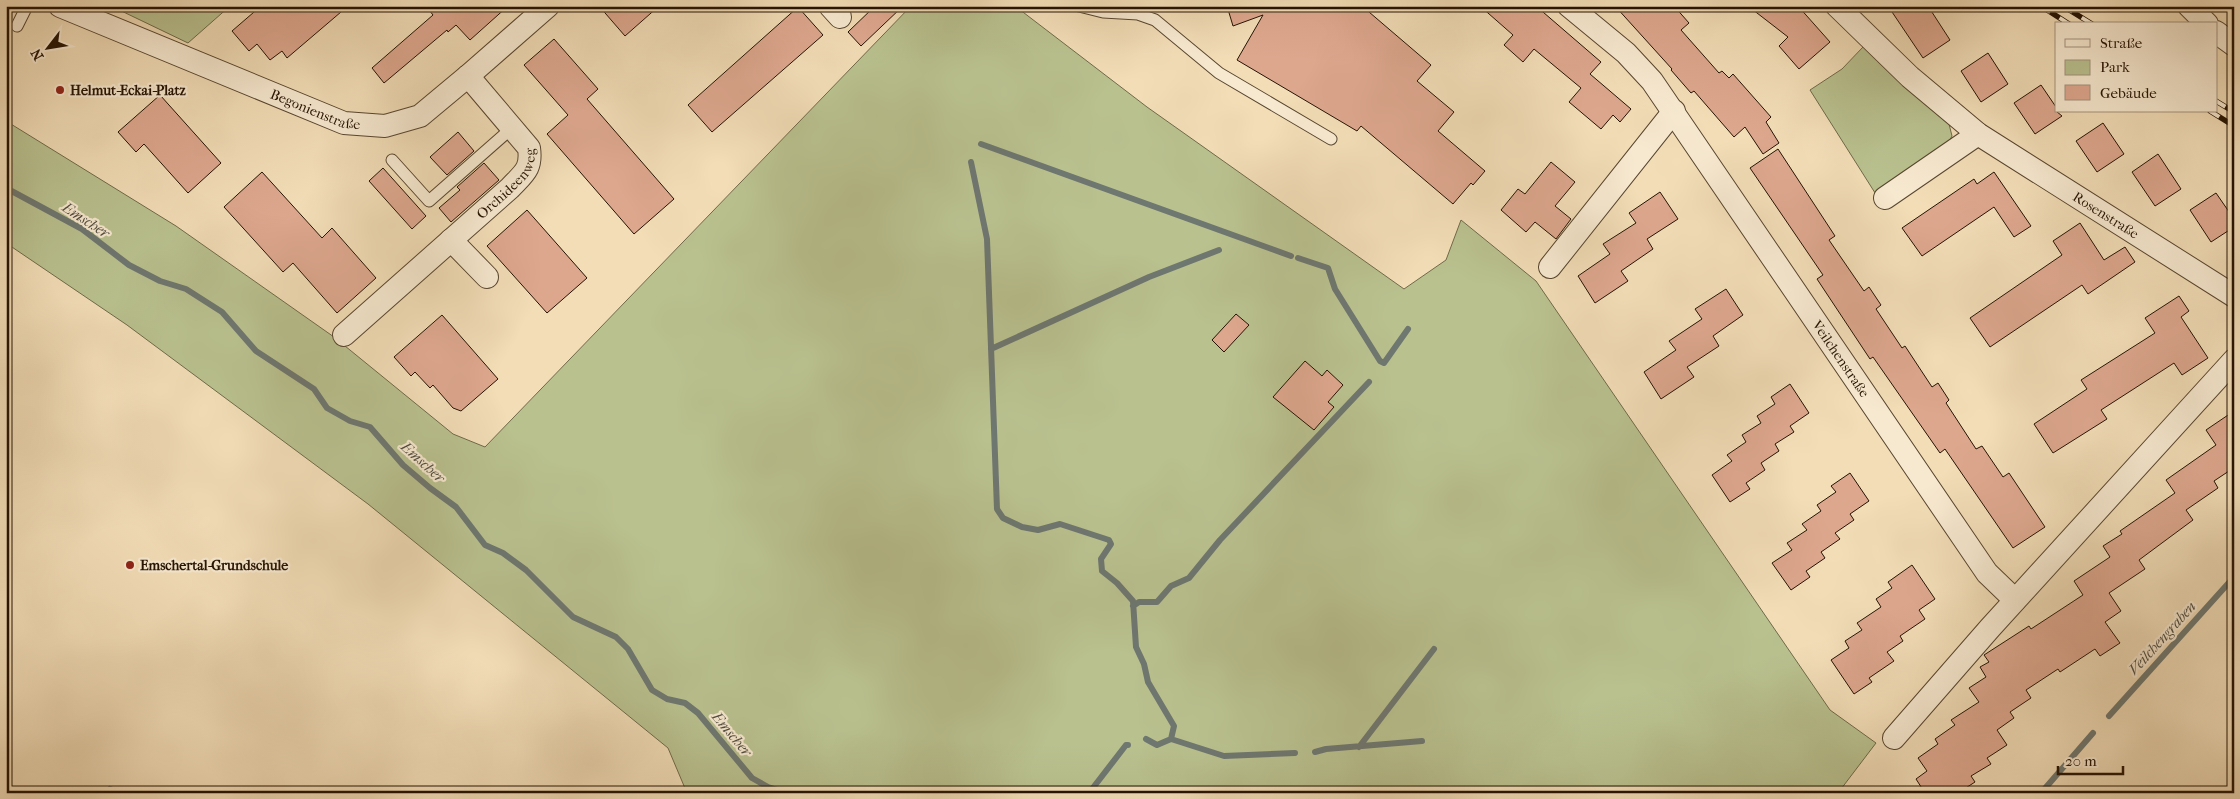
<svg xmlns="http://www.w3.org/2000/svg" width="2240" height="799" viewBox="0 0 2240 799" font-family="'IM FELL French Canon',serif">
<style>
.green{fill:#b9c18f;stroke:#6f6a48}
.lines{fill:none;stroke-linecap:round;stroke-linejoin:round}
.stream{stroke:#6e7770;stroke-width:6}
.building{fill:#dda78e;stroke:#251302}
.service-casing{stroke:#58462f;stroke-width:13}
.minor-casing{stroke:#58462f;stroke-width:24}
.service{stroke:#f7e9d0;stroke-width:11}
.minor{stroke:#f7e9d0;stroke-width:22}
.rail-casing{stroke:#251302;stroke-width:5.5}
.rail{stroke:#f7e9d0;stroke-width:4;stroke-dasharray:11;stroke-linecap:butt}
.poi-dot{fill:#8f2418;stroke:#f7e9d0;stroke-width:2}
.labels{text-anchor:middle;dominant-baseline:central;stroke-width:4.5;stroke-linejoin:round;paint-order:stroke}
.poi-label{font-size:14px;font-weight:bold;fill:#251302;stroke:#f7e9d0;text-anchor:start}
.street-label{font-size:14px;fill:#251302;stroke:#f7e9d0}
.water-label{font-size:15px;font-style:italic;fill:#504d42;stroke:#f7e9d0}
</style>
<rect width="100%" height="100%" fill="#f2ddb7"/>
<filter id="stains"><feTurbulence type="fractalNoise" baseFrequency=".004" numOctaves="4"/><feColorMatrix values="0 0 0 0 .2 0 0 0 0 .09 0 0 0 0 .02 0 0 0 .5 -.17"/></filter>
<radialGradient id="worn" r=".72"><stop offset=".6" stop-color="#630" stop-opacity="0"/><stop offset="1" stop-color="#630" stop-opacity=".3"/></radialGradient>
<path class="green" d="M 111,6 L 230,6 L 188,43 Z
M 911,6 L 1015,6 L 1147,107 L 1404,289 L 1446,260 L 1461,220 L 1536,281 L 1830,710 L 1876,743 L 1838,793 L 687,793 L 668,748 L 368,504 L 127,325 L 6,243 L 6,121 L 176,226 L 334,337 L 453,434 L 485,447 Z
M 1863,47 L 1949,124 L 1952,136 L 1944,151 L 1877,196 L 1810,90 L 1842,69 Z"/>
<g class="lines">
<path class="stream" d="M 981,144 L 1291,256
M 971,162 L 987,239 L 997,509 L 1003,518 L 1022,527 L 1038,530 L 1060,524 L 1109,540 L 1111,544 L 1101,559 L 1102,571 L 1117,583 L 1133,601 L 1136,647 L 1144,664 L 1148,682 L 1174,726 L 1171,739 L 1157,745 L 1146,739
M 6,188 L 82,229 L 129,265 L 160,281 L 186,289 L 222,312 L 256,351 L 314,389 L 327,408 L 350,421 L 370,427 L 403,465 L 430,488 L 456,507 L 485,545 L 503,553 L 526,570 L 573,617 L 616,637 L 628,649 L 652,690 L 667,699 L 685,703 L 698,713 L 752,778 L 768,787 L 787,793
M 1298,258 L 1328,268 L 1335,289 L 1380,361 L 1384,363 L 1408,329
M 991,349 L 1149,277 L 1219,250
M 1133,606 L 1139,602 L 1157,602 L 1171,586 L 1189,578 L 1220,540 L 1369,382
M 2109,716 L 2234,577
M 1171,739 L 1224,756 L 1295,753
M 1359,747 L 1434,649
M 1315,752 L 1326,749 L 1422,741
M 110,789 L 118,793
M 1089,793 L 1126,745 L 1128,745
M 2041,793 L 2093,733"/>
</g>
<path class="building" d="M 261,6 L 348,6 L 287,58 L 282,51 L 270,60 L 257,44 L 249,51 L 232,31 Z
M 426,6 L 508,6 L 470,40 L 456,25 L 448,32 L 447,30 L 384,83 L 372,68 L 433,15 Z
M 599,6 L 659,6 L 625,36 Z
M 875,6 L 903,6 L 861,46 L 848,32 Z
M 1227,6 L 1362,6 L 1431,65 L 1417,81 L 1454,112 L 1438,131 L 1485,171 L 1473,185 L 1471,183 L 1453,204 L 1361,126 L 1357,131 L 1237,60 L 1263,15 L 1233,26 Z
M 1480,6 L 1536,6 L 1601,62 L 1590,74 L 1631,109 L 1620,122 L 1613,115 L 1601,129 L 1569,102 L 1581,88 L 1534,49 L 1523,62 L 1504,45 L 1513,35 Z
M 1615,6 L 1674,6 L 1689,23 L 1681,30 L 1719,73 L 1722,71 L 1729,78 L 1733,74 L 1771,117 L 1766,122 L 1779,143 L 1763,154 L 1745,127 L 1734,137 L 1694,91 L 1691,93 L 1671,70 L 1672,69 Z
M 1748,6 L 1798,6 L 1830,42 L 1799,69 L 1779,46 L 1788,37 Z
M 1888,6 L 1928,6 L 1950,40 L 1923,58 Z
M 798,7 L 823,35 L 712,132 L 688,105 Z
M 554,39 L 598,89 L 587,99 L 674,199 L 634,234 L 547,134 L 568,115 L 524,65 Z
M 1988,53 L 2008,84 L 1981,102 L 1961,71 Z
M 2041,85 L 2056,107 L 2056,111 L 2062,116 L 2035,134 L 2014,103 Z
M 160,95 L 221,163 L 188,193 L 144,144 L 136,152 L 118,132 Z
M 2103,123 L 2124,154 L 2097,172 L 2076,141 Z
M 458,132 L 474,151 L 447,175 L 430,157 Z
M 1778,149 L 1835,236 L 1829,240 L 1864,291 L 1869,287 L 1881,305 L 1876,309 L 1902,348 L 1905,346 L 1932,387 L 1938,383 L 1949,400 L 1946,403 L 1976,449 L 1982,446 L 2003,477 L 2009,473 L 2045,527 L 2013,548 L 1945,449 L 1940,453 L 1873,357 L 1870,359 L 1817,279 L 1823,275 L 1750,168 Z
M 2158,154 L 2181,189 L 2155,206 L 2132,172 Z
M 1551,162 L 1575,182 L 1555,206 L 1571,219 L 1556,239 L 1535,222 L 1526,232 L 1501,210 L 1518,189 L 1525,194 Z
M 484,163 L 499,180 L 451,222 L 439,208 L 460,190 L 457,187 Z
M 383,168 L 426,216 L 412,229 L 369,181 Z
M 262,172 L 322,238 L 332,228 L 376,278 L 337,313 L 293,263 L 283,272 L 224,207 Z
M 1994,172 L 2031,226 L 2014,237 L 1994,207 L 1922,256 L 1902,228 L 1974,179 L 1977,184 Z
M 1660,192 L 1678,219 L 1647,239 L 1653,249 L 1621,271 L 1628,281 L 1595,303 L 1578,276 L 1610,254 L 1603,244 L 1636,223 L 1629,213 Z
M 2216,193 L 2234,219 L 2234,227 L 2211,242 L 2190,210 Z
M 527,210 L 587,278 L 547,313 L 487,246 Z
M 2080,223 L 2104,260 L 2125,247 L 2135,262 L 2088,294 L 2082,285 L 1990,347 L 1970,318 L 2062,255 L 2053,241 Z
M 1726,289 L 1743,315 L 1713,336 L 1719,346 L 1687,367 L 1694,377 L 1661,399 L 1644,372 L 1676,350 L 1669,341 L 1702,319 L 1695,309 Z
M 2179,296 L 2189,311 L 2181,317 L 2208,358 L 2182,375 L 2174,363 L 2101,410 L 2107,419 L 2053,453 L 2034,424 L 2087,389 L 2081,380 L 2155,333 L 2145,318 Z
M 1236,314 L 1249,325 L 1224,352 L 1212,340 Z
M 442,315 L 498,379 L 461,411 L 453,408 L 433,385 L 430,388 L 415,372 L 411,376 L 394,357 Z
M 1305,361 L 1322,376 L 1327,370 L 1343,385 L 1328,402 L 1334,407 L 1314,430 L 1273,397 Z
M 1790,384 L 1809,413 L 1790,426 L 1794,432 L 1775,444 L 1779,451 L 1761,463 L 1765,470 L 1746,483 L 1750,489 L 1730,502 L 1712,475 L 1732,461 L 1727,455 L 1746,442 L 1742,435 L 1761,423 L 1757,416 L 1775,404 L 1771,397 Z
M 2234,411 L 2234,472 L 2232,469 L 2214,481 L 2218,488 L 2186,510 L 2193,520 L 2139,560 L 2145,569 L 2109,593 L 2121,611 L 2105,622 L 2120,643 L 2100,656 L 2095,649 L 2060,672 L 2058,669 L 2026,690 L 2031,698 L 2010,712 L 2014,718 L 1997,730 L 2007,745 L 1987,758 L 1991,764 L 1971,776 L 1975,782 L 1958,793 L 1925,793 L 1916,779 L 1927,771 L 1918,758 L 1938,744 L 1935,739 L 1955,725 L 1951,720 L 1979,702 L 1969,688 L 1986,677 L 1980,667 L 1989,662 L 1984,655 L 2029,626 L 2031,629 L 2083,595 L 2074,581 L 2110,557 L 2103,546 L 2122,534 L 2120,531 L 2175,493 L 2166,480 L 2216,445 L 2206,430 Z
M 1850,473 L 1869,501 L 1850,514 L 1854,520 L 1835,533 L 1840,539 L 1821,552 L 1825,558 L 1806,571 L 1810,577 L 1791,590 L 1772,563 L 1792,550 L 1787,543 L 1807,530 L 1802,524 L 1821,511 L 1817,505 L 1836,492 L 1831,486 Z
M 1912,565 L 1935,599 L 1919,610 L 1925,619 L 1900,636 L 1903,641 L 1887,652 L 1894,661 L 1869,678 L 1872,682 L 1854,694 L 1831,660 L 1849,648 L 1845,641 L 1862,630 L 1857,623 L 1881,607 L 1876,599 L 1892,588 L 1888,582 Z"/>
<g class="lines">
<defs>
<path id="service" d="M 1079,6 L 1103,12 L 1138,14 L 1155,20 L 1219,73 L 1331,139
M 17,26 L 27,6
M 392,160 L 429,201 L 512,128"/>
<g id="minor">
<path id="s1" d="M 60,6 L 344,123 L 385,126 L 420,116 L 468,76 L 548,6"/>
<path d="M 830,6 L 840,17"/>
<path id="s2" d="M 1569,6 L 1626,53 L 1652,81 L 1987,573 L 2015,600"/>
<path id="s3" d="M 1837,6 L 1910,77 L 1978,134 L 2234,296"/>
<path d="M 2189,6 L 2207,24"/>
<path d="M 2216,32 L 2234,45"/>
<path d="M 1885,198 L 1978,134"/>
<path d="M 451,240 L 487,277"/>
<path d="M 1550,267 L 1674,111"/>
<path id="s4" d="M 344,335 L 510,188 C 524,173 532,169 529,148 L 468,76"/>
<path d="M 1894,738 L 1990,628 L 2234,360"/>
</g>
</defs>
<use href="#service" class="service-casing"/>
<use href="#minor" class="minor-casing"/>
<use href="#service" class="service"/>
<use href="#minor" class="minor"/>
<defs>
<path id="rail" d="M 2041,6 L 2069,24
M 2063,6 L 2092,24
M 2216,101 L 2234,112
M 2210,111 L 2234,126"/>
</defs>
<use href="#rail" class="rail-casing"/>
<use href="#rail" class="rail"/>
</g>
<g class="poi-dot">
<circle cx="60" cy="90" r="5"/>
<circle cx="130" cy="565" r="5"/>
</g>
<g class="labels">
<g class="poi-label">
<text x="70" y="90">Helmut-Eckai-Platz</text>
<text x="140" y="565">Emschertal-Grundschule</text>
</g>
<g class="street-label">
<text stroke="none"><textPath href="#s1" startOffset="276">Begonienstraße</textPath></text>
<text stroke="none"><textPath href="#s4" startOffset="224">Orchideenweg</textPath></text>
<text stroke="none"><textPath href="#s3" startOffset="342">Rosenstraße</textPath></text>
<text stroke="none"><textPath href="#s2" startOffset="448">Veilchenstraße</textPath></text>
</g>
<g class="water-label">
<text transform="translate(86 220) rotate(33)">Emscher</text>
<text transform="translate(423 462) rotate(42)">Emscher</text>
<text transform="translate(2162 638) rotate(-48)">Veilchengraben</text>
<text transform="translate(732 734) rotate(50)">Emscher</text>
</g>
</g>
<rect width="2240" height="799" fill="none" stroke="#f2ddb7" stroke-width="25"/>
<rect x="8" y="8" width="2225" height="784" fill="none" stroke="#251302" stroke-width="2.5"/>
<rect x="12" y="12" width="2215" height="774" fill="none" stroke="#251302"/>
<rect x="2055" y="22" width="162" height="90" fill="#f7e9d0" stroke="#a3937e"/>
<rect x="2065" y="39" width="25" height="8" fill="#f7e9d0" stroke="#a3937e"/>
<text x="2100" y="48" font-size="15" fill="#251302">Straße</text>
<rect x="2065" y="60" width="25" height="15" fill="#b9c18f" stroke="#a3937e"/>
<text x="2100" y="72" font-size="15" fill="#251302">Park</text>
<rect x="2065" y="85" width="25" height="15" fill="#dda78e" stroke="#a3937e"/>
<text x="2100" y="98" font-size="15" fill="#251302">Gebäude</text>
<g transform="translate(48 48) rotate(239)" stroke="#f7e9d0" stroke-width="4" paint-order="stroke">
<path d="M0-4L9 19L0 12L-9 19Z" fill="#251302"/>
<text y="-8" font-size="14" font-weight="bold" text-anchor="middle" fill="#251302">N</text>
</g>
<path d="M2058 766v8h65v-8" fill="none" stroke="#251302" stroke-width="2.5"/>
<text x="2065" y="766" font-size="15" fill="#251302" stroke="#f7e9d0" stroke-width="4" paint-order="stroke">20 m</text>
<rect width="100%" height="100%" filter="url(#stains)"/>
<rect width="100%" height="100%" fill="url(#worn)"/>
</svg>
